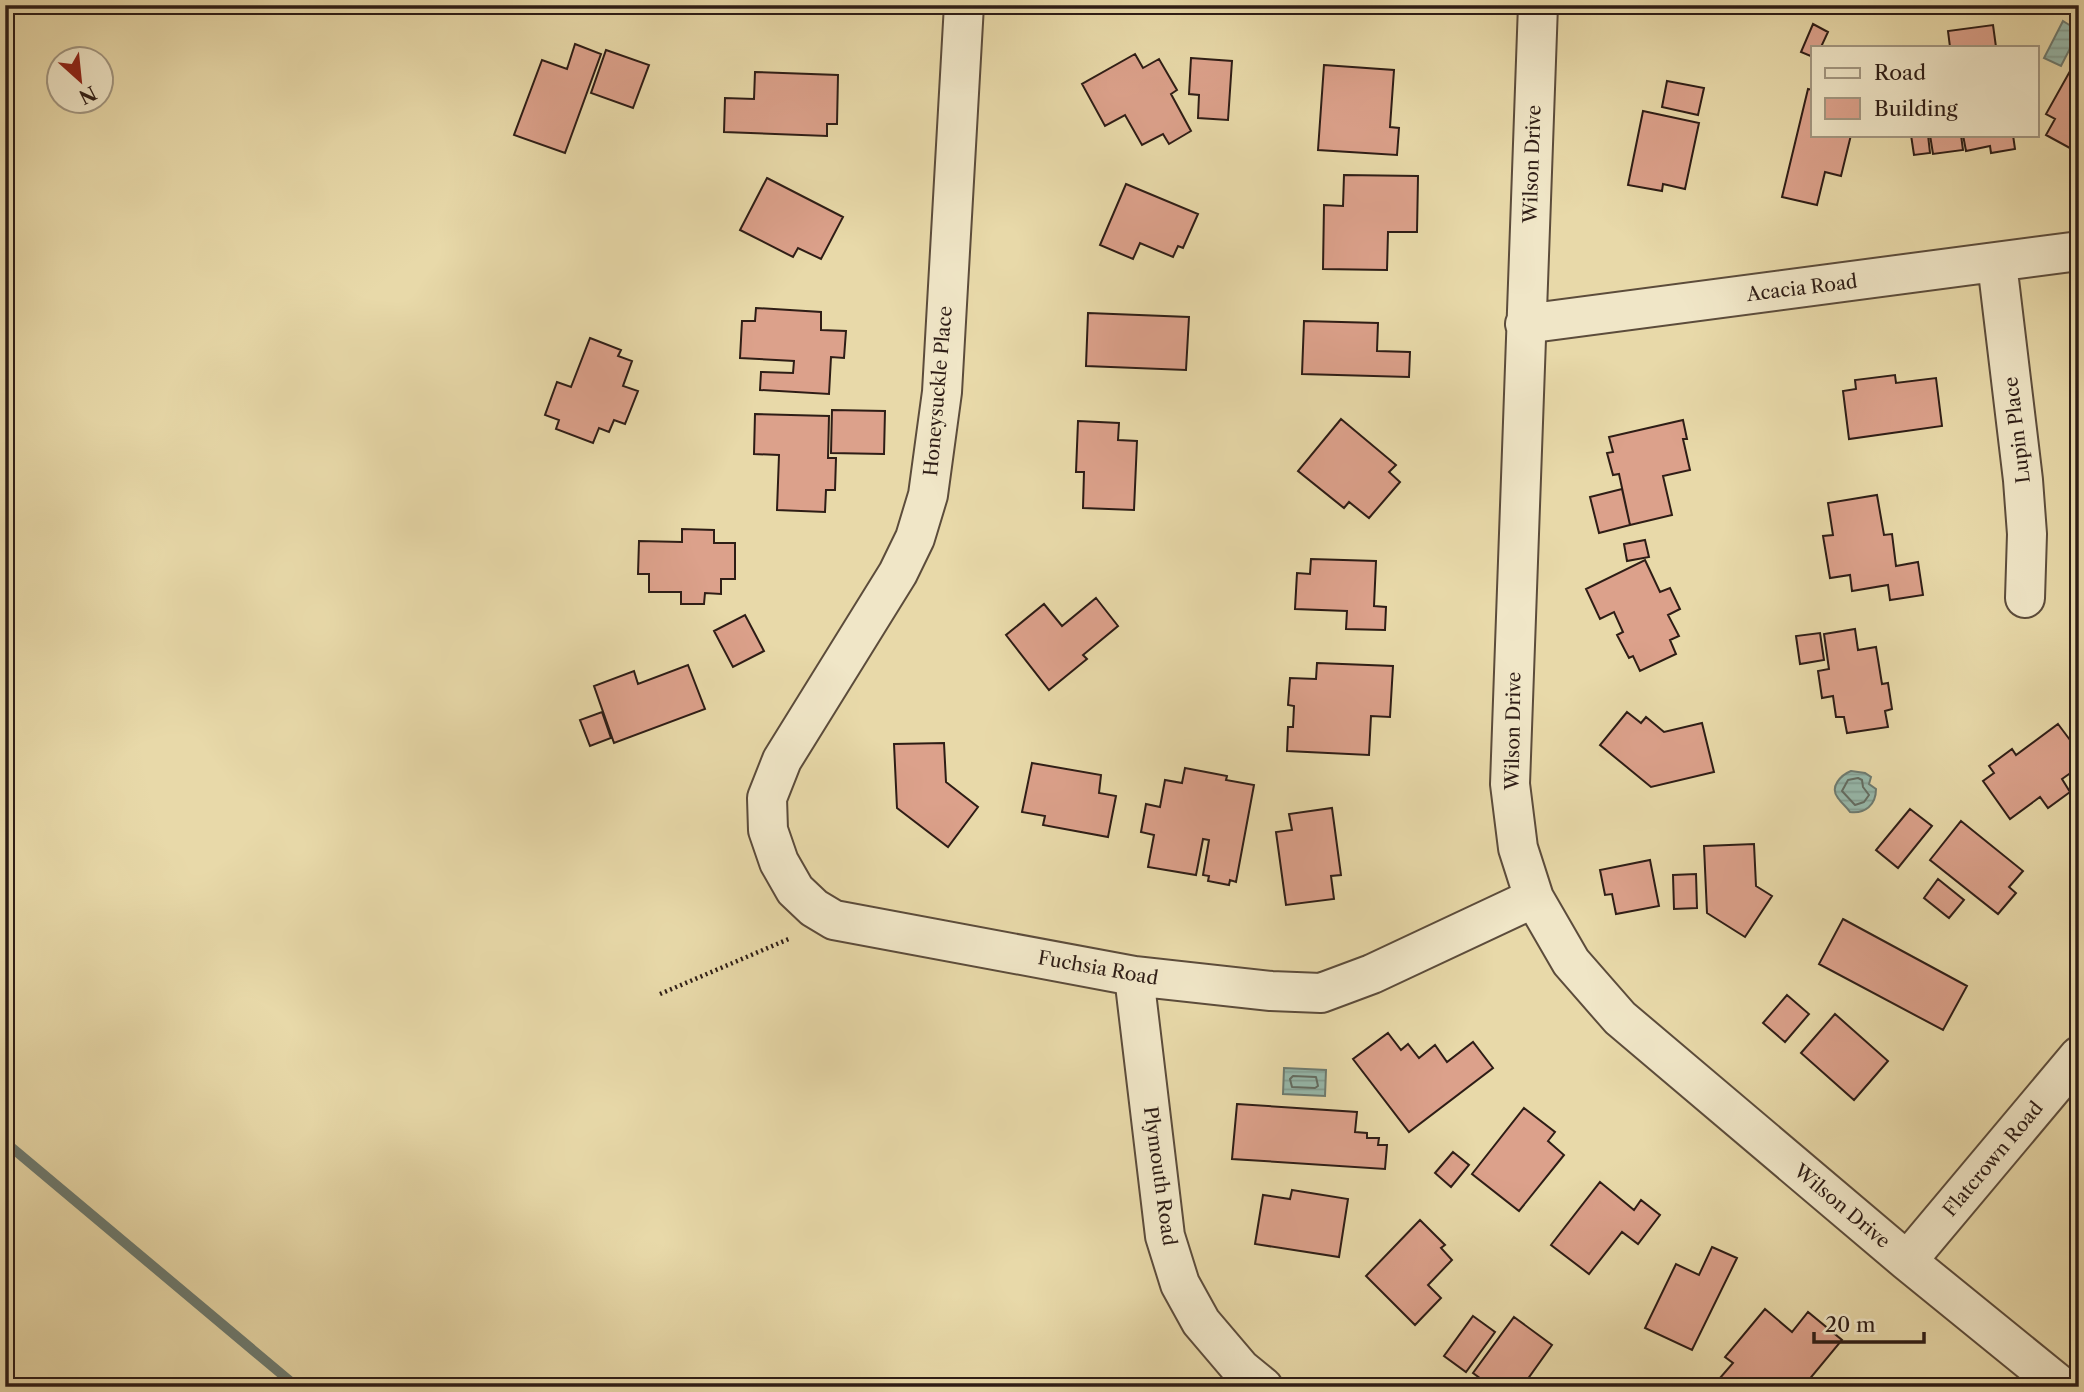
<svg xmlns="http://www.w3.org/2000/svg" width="2084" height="1392" viewBox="0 0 2084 1392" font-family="'Libre Caslon Text',serif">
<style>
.water{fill:url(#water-rules);stroke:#6d7b71;stroke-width:2}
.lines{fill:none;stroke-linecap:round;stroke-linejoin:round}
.shore{stroke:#626c62;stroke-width:2}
.stream{stroke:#6d7b71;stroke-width:10}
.building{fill:#dca18b;stroke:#2e1d16;stroke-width:2}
.minor-casing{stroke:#5c4c3b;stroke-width:42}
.path{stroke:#2e1d16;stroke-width:4.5;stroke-dasharray:2 3.5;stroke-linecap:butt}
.minor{stroke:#f0e6c7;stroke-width:38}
.labels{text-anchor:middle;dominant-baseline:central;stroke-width:7;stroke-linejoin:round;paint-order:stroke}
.street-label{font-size:19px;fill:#2e1d16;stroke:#f0e6c7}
</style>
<defs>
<pattern id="water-rules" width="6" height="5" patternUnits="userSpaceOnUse" patternTransform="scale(1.75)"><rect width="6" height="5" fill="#97baad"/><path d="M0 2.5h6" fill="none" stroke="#829f94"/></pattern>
</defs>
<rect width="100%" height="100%" fill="#e8d9a9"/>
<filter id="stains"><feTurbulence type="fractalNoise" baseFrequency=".00286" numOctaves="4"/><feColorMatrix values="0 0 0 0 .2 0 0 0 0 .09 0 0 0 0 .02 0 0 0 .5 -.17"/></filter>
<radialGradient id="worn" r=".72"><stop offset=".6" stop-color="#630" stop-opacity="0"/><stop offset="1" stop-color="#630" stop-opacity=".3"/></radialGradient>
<path class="water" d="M 2063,21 L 2079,31 L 2061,66 L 2044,58 Z
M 1851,771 L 1865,773 L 1871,777 L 1869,784 L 1876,789 C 1876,805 1865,814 1850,812 C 1846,806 1842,804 1838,798 C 1829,787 1841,775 1851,771 Z
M 1284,1068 L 1326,1070 L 1325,1096 L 1283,1094 Z"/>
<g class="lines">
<path class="shore" d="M 1858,778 L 1862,780 L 1863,787 L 1869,795 L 1864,802 L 1855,805 L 1842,791 L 1848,780 Z
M 1293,1076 L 1316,1077 L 1318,1086 L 1315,1088 L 1292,1087 L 1290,1079 Z"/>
<path class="stream" d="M 5,1142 L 297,1387"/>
</g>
<path class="building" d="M 1813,24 L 1828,32 L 1821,47 L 1813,47 L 1813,57 L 1801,52 Z
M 1993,25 L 1996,47 L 1950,47 L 1948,31 Z
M 575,44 L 601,54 L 565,153 L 514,135 L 542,60 L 567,69 Z
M 606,50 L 649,65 L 633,108 L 591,93 Z
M 1135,54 L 1143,68 L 1159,59 L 1177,90 L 1171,94 L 1191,131 L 1169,144 L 1163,134 L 1142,145 L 1125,115 L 1105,126 L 1082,84 Z
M 2079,55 L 2079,153 L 2046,135 L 2055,119 L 2046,114 Z
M 1191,58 L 1232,61 L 1228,120 L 1198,118 L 1199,95 L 1189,94 Z
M 1324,65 L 1394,70 L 1390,127 L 1399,128 L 1397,155 L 1318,150 Z
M 755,72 L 838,75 L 837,124 L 827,124 L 827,136 L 724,132 L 725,98 L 754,99 Z
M 1667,81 L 1704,88 L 1698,115 L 1662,107 Z
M 1808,89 L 1813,90 L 1813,135 L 1851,135 L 1841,176 L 1825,172 L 1817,205 L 1782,197 Z
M 1643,111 L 1699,123 L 1685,189 L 1663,184 L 1662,191 L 1628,185 Z
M 1911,135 L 1928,135 L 1930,153 L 1914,155 Z
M 1930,135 L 1961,135 L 1963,150 L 1933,154 Z
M 1963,135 L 2013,135 L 2015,149 L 1991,153 L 1990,146 L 1966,151 Z
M 1344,175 L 1418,176 L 1417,232 L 1388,232 L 1387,270 L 1323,269 L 1324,205 L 1343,206 Z
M 767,178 L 843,217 L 821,259 L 798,248 L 793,257 L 740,230 Z
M 1126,184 L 1198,214 L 1183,248 L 1178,246 L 1173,257 L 1140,243 L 1133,259 L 1100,245 Z
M 756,308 L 821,312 L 821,330 L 846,331 L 844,358 L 831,357 L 829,394 L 760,390 L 761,372 L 793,373 L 794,361 L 740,358 L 742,321 L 755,321 Z
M 1088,313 L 1189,317 L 1186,370 L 1086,366 Z
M 1304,321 L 1378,323 L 1377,351 L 1410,352 L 1409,377 L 1302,374 Z
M 590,338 L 621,350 L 618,356 L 632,361 L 623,386 L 638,391 L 625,424 L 614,420 L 609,432 L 599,428 L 593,443 L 556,429 L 559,420 L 545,415 L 557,382 L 571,387 Z
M 1895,375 L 1896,383 L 1936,378 L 1942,426 L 1849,439 L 1843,391 L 1856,389 L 1855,380 Z
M 832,410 L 885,411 L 884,454 L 831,453 Z
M 755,414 L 829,416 L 828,458 L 836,458 L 835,490 L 826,490 L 825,512 L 777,510 L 779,455 L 754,454 Z
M 1341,419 L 1396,465 L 1389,472 L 1400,482 L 1369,518 L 1349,502 L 1344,508 L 1298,471 Z
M 1683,420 L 1687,439 L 1683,439 L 1690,470 L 1663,476 L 1672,515 L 1630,525 L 1619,474 L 1613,475 L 1607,453 L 1613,452 L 1609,437 Z
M 1078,421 L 1119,423 L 1118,440 L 1137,441 L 1134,510 L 1083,508 L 1084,472 L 1076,472 Z
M 1622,489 L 1630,525 L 1599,533 L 1590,497 Z
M 1877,495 L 1884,535 L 1892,534 L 1896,566 L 1918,562 L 1923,595 L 1890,600 L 1888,585 L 1852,591 L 1850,575 L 1830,578 L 1823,536 L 1833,535 L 1828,503 Z
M 682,529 L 714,530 L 714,543 L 735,543 L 735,579 L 721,579 L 721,594 L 705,593 L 704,604 L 681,604 L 681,592 L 649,592 L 649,574 L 638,574 L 639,541 L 682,542 Z
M 1645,540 L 1649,557 L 1627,561 L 1624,544 Z
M 1311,559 L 1376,561 L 1374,606 L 1386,607 L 1385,630 L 1346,629 L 1347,611 L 1295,609 L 1297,573 L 1310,574 Z
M 1645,560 L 1660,592 L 1670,588 L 1680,609 L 1668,615 L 1679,636 L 1670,640 L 1676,654 L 1640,671 L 1633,656 L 1629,658 L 1617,635 L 1623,632 L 1614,612 L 1600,619 L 1586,589 Z
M 1096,598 L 1118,626 L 1083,655 L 1087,659 L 1049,690 L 1006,635 L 1044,604 L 1062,626 Z
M 745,615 L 764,651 L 733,667 L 714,631 Z
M 1855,629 L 1858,650 L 1876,647 L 1882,684 L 1888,683 L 1892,709 L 1885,711 L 1888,727 L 1847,733 L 1844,717 L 1836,717 L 1833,696 L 1822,698 L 1818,671 L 1829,669 L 1824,634 Z
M 1820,633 L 1824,660 L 1800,664 L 1796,636 Z
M 1317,663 L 1393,666 L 1390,717 L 1371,716 L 1369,755 L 1287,751 L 1288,727 L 1293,727 L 1294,706 L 1288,705 L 1290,678 L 1316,679 Z
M 688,665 L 705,709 L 614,743 L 594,686 L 634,671 L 638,684 Z
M 602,712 L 611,738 L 590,746 L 580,720 Z
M 1627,712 L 1641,723 L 1646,717 L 1664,732 L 1702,723 L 1714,772 L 1651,787 L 1600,745 Z
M 2058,724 L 2079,752 L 2079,767 L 2062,779 L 2070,792 L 2048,808 L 2040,797 L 2010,819 L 1983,781 L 1994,773 L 1989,766 L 2012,749 L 2016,755 Z
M 944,743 L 946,782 L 978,807 L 948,847 L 897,808 L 894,744 Z
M 1032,763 L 1101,775 L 1099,793 L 1116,796 L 1108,837 L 1043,825 L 1045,816 L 1022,812 Z
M 1185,768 L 1227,776 L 1226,780 L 1254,785 L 1236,882 L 1230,880 L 1229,885 L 1208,881 L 1209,876 L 1203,875 L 1209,840 L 1203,839 L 1196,875 L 1148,867 L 1154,835 L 1141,832 L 1146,804 L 1160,807 L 1165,780 L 1182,783 Z
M 1332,808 L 1341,875 L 1331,876 L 1334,899 L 1286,905 L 1276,832 L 1292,830 L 1289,814 Z
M 1910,809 L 1932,826 L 1898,868 L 1876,850 Z
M 1961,821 L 2023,871 L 2009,887 L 2016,893 L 1998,914 L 1930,860 Z
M 1754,844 L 1756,886 L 1772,896 L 1745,937 L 1707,913 L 1704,846 Z
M 1650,860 L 1659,906 L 1616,914 L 1612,894 L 1605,895 L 1600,870 Z
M 1696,874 L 1697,908 L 1674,909 L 1673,875 Z
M 1938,879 L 1964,900 L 1949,918 L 1924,898 Z
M 1843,919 L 1967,986 L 1943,1030 L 1819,964 Z
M 1787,995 L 1809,1014 L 1785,1042 L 1763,1023 Z
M 1835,1014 L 1888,1061 L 1854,1100 L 1801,1053 Z
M 1388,1033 L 1401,1050 L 1408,1044 L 1419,1058 L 1435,1045 L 1447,1062 L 1473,1042 L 1493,1068 L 1409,1132 L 1353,1059 Z
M 1237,1104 L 1357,1112 L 1355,1132 L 1367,1133 L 1367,1138 L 1379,1138 L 1378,1145 L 1387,1145 L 1385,1169 L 1232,1159 Z
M 1524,1108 L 1555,1132 L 1548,1141 L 1564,1155 L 1519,1211 L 1472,1174 Z
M 1453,1152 L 1469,1165 L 1451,1187 L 1435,1173 Z
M 1600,1182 L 1634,1210 L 1641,1200 L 1660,1215 L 1638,1244 L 1622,1232 L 1589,1274 L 1551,1245 Z
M 1292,1190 L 1348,1199 L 1339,1257 L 1255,1244 L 1263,1195 L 1290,1199 Z
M 1420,1220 L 1445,1245 L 1441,1248 L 1452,1260 L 1428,1285 L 1441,1298 L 1415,1325 L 1366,1276 Z
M 1712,1247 L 1737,1258 L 1692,1350 L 1645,1328 L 1676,1264 L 1699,1275 Z
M 1765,1309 L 1792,1332 L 1808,1312 L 1842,1340 L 1803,1387 L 1715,1387 L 1714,1385 L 1733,1363 L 1725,1357 Z
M 1473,1316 L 1495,1332 L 1466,1372 L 1444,1356 Z
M 1514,1317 L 1552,1345 L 1522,1387 L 1492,1387 L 1473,1373 Z"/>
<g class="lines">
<defs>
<path id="minor" d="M 964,5 L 942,392 L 928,495 L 915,538 L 898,573 L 782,760 L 767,798 L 768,830 L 779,862 L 795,890 L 814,908 L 834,920 L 1134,976 L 1271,991 L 1321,993 L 1372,974 L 1534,898
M 1538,5 L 1510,784 L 1518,848 L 1534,898 L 1571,962 L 1620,1018 L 1907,1261 L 2062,1387
M 1997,263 L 2023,480 L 2027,534 L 2025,598
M 1525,324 L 2079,251
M 1134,976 L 1165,1236 L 1180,1284 L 1201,1322 L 1241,1369 L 1263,1387
M 1907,1261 L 2079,1056"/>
</defs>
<use href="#minor" class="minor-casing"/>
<path class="path" d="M 660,994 L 791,938"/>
<use href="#minor" class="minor"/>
</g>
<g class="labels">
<g class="street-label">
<text transform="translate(1532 164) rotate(-88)">Wilson Drive</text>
<text transform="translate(1802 288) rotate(-7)">Acacia Road</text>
<text transform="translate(938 391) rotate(-85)">Honeysuckle Place</text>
<text transform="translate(2017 430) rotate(-97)">Lupin Place</text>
<text transform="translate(1513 731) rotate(-89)">Wilson Drive</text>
<text transform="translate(1098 968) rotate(10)">Fuchsia Road</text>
<text transform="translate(1993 1159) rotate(-50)">Flatcrown Road</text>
<text transform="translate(1160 1176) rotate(82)">Plymouth Road</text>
<text transform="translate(1842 1206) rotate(40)">Wilson Drive</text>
</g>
</g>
<rect width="2084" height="1392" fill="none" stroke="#e8d9a9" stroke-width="28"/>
<rect x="7" y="7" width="2070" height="1378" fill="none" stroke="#2e1d16" stroke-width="3.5"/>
<rect x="14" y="14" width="2056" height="1364" fill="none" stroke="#2e1d16" stroke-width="2"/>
<rect x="1811" y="46" width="228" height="91" fill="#f0e6c7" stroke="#a29680" stroke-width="2"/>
<rect x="1825" y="68" width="35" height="10" fill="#f0e6c7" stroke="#a29680" stroke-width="2"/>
<text x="1874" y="80" font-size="21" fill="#2e1d16">Road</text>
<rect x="1825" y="98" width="35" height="21" fill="#dca18b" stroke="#a29680" stroke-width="2"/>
<text x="1874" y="116" font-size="21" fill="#2e1d16">Building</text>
<g transform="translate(80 80) rotate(153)"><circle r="33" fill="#f0e6c7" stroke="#a29680" stroke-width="2"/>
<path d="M0-5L12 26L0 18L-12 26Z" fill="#8f2418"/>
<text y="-10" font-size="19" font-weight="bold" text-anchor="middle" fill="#2e1d16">N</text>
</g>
<path d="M1814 1332v10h110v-10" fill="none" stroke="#2e1d16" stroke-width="3.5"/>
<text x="1825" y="1332" font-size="21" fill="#2e1d16" stroke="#f0e6c7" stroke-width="5" paint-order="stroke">20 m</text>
<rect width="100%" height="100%" filter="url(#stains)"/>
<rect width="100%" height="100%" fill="url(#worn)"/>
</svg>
